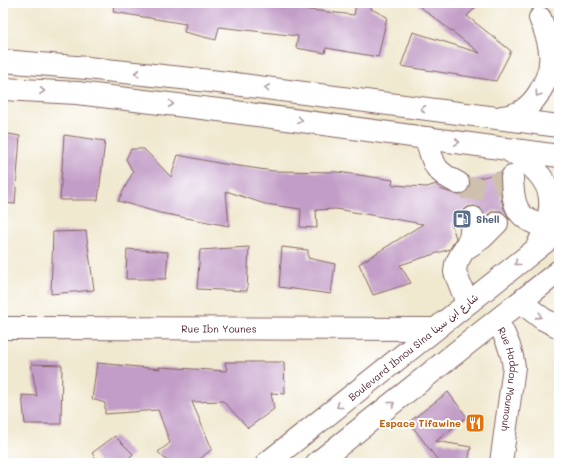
<svg xmlns="http://www.w3.org/2000/svg" width="562" height="466" viewBox="0 0 562 466" font-family="Mali,'Playpen Sans Arabic',sans-serif">
<style>
.building{fill:#c29dc7}
.lines{fill:none;stroke-linecap:round;stroke-linejoin:round}
.minor-tunnel{stroke:#cfc0ae;stroke-width:22;stroke-dasharray:22 11;stroke-linecap:butt}
.minor-casing{stroke:#846564;stroke-width:24}
.major-casing{stroke:#846564;stroke-width:24}
.minor{stroke:#fff;stroke-width:22}
.major{stroke:#fff;stroke-width:22}
.oneway{stroke:#ae9aa0}
.labels{text-anchor:middle;dominant-baseline:central;stroke-width:4;stroke-linejoin:round;paint-order:stroke}
.service-label{font-size:10px;font-weight:bold;fill:#4e5e75;stroke:#fff;text-anchor:start}
.street-label{font-size:10px;fill:#4a1f2b;stroke:#fff}
.food-label{font-size:10px;font-weight:bold;fill:#c56008;stroke:#fff;text-anchor:end}
</style>
<rect width="100%" height="100%" fill="#fff"/>
<filter id="ink" filterUnits="userSpaceOnUse"><feTurbulence type="fractalNoise" baseFrequency=".025" numOctaves="2"/><feDisplacementMap in="SourceGraphic" scale="8" xChannelSelector="R" yChannelSelector="G"/><feConvolveMatrix kernelMatrix="1 2 1 2 8 2 1 2 1" color-interpolation-filters="sRGB"/></filter>
<filter id="wash" filterUnits="userSpaceOnUse"><feTurbulence type="fractalNoise" baseFrequency=".012" numOctaves="4" result="noise"/><feDisplacementMap in="SourceGraphic" scale="16" xChannelSelector="R" yChannelSelector="G"/><feGaussianBlur stdDeviation="0.9" result="paint"/><feColorMatrix in="noise" values="0 0 0 0 0 0 0 0 0 0 0 0 0 0 0 0 0 1.4 0 .05"/><feComposite in="paint" operator="in"/></filter>
<g filter="url(#wash)">
<rect width="100%" height="100%" fill="#f0e8cf"/>
<g id="blocks">
<path class="building" d="M 114,3 L 277,3 L 276,6 L 354,15 L 356,3 L 372,3 L 371,9 L 387,17 L 378,57 L 326,48 L 325,53 L 296,48 L 298,36 L 219,27 L 216,40 L 184,32 L 186,24 L 113,12 Z
M 415,3 L 480,3 L 467,16 L 511,51 L 496,81 L 401,66 L 413,32 L 480,53 Z
M 3,133 L 20,136 L 15,204 L 3,203 Z
M 64,135 L 105,141 L 98,200 L 60,200 Z
M 131,149 L 144,149 L 171,177 L 178,155 L 218,163 L 273,171 L 338,172 L 393,180 L 392,185 L 427,187 L 436,184 L 440,189 L 458,195 L 464,194 L 469,189 L 470,180 L 500,173 L 501,199 L 504,209 L 510,220 L 501,211 L 493,211 L 485,217 L 480,208 L 474,206 L 468,207 L 463,211 L 460,221 L 451,223 L 456,238 L 450,249 L 400,265 L 411,283 L 373,295 L 359,264 L 423,224 L 336,209 L 316,210 L 317,228 L 300,227 L 301,209 L 265,204 L 226,191 L 229,226 L 160,213 L 118,201 L 133,172 L 126,159 Z
M 86,231 L 94,290 L 51,294 L 53,232 Z
M 249,247 L 247,291 L 197,289 L 200,250 Z
M 282,247 L 308,250 L 308,258 L 335,264 L 331,294 L 279,287 Z
M 127,249 L 168,252 L 166,279 L 126,279 Z
M 225,362 L 284,362 L 285,394 L 271,393 L 274,409 L 248,428 L 223,401 L 192,402 L 212,449 L 195,463 L 169,463 L 158,452 L 170,443 L 158,410 L 105,414 L 105,403 L 92,399 L 97,363 L 160,369 L 159,367 L 227,371 Z
M 31,364 L 62,365 L 61,424 L 25,424 L 22,395 L 37,396 Z
M 448,392 L 467,417 L 436,441 L 471,447 L 468,463 L 440,463 L 409,422 Z
M 115,436 L 133,454 L 124,463 L 99,463 L 92,453 Z"/>
</g>
</g>
<g filter="url(#ink)">
<use href="#blocks" fill-opacity="0" stroke="#846564" stroke-width="1"/>
<g class="lines">
<path class="minor-tunnel" d="M 461,188 L 484,189 L 504,181"/>
<defs>
<g id="minor">
<path d="M 426,138 C 434,164 432,170 458,183"/>
<path d="M 512,177 C 513,206 516,219 546,227"/>
<path d="M 465,249 L 482,238 L 497,223"/>
<path d="M 521,302 L 543,319 L 559,327"/>
<path d="M 467,303 L 455,272 L 456,264 L 470,238 L 473,218"/>
<path id="s1" d="M 497,321 C 506,336 512,350 514,367 L 501,463"/>
<path id="s2" d="M 3,328 L 435,329"/>
</g>
<path id="major" d="M 3,61 L 87,68 L 219,82 L 559,126
M 3,89 L 77,93 L 227,111 L 559,156
M 502,117 C 520,115 529,108 539,93 C 556,66 552,46 540,18
M 510,151 C 553,177 561,201 537,247
M 267,463 L 559,231
M 317,463 L 559,271"/>
</defs>
<use href="#minor" class="minor-casing"/>
<use href="#major" class="major-casing"/>
<use href="#minor" class="minor"/>
<use href="#major" class="major"/>
</g>
<defs><path id="oneway-chevron" d="M-2-3.5L2.5 0L-2 3.5" fill="none" stroke-width="1.6" stroke-linecap="round" stroke-linejoin="round"/></defs>
<g class="oneway">
<use href="#oneway-chevron" transform="translate(137 73) rotate(-174)"/>
<use href="#oneway-chevron" transform="translate(267 88) rotate(-172)"/>
<use href="#oneway-chevron" transform="translate(42 91) rotate(4)"/>
<use href="#oneway-chevron" transform="translate(538 94) rotate(124)"/>
<use href="#oneway-chevron" transform="translate(171 104) rotate(7)"/>
<use href="#oneway-chevron" transform="translate(423 109) rotate(-173)"/>
<use href="#oneway-chevron" transform="translate(300 120) rotate(7)"/>
<use href="#oneway-chevron" transform="translate(457 142) rotate(8)"/>
<use href="#oneway-chevron" transform="translate(517 263) rotate(141)"/>
<use href="#oneway-chevron" transform="translate(539 316) rotate(33)"/>
<use href="#oneway-chevron" transform="translate(392 404) rotate(-38)"/>
<use href="#oneway-chevron" transform="translate(339 406) rotate(141)"/>
</g>
</g>
<defs>
<symbol id="fuel-square" viewBox="-11 -11 22 22"><rect x="-9" y="-9" width="18" height="18" rx="4" fill="#5c6f8a" stroke="#fff"/><path d="M-5.5-6h7V0h2V4h1.3V-2.5L3-4.5l.8-.8L6-3V5H2.5V1h-1V6h-7ZM-4.2-4.7v3.2H.2V-4.7Z" fill="#fff"/></symbol>
<symbol id="restaurant-square" viewBox="-11 -11 22 22"><rect x="-9" y="-9" width="18" height="18" rx="4" fill="#e8710a" stroke="#fff"/><path d="M-5-6h1v4h1v-4h1v4h1v-4h1v5L-1.5 .5V6h-2V.5L-5-1ZM5-6V6H3V1.5H1.5Q1.5-4 5-6Z" fill="#fff"/></symbol>
</defs>
<g fill-rule="evenodd">
<use href="#fuel-square" x="451" y="208" width="22" height="22"/>
<use href="#restaurant-square" x="464" y="412" width="22" height="22"/>
</g>
<g class="labels">
<g class="service-label">
<text x="476" y="219">Shell</text>
</g>
<g class="street-label">
<text stroke="none"><textPath href="#s2" startOffset="216">Rue Ibn Younes</textPath></text>
<text transform="translate(413 347) rotate(-39)">Boulevard Ibnou Sina شارع ابن سينا</text>
<text stroke="none"><textPath href="#s1" startOffset="61">Rue Haddou Moumouh</textPath></text>
</g>
<g class="food-label">
<text x="461" y="423">Espace Tifawine</text>
</g>
</g>
<rect width="562" height="466" fill="none" stroke="#fff" stroke-width="16"/>
</svg>
